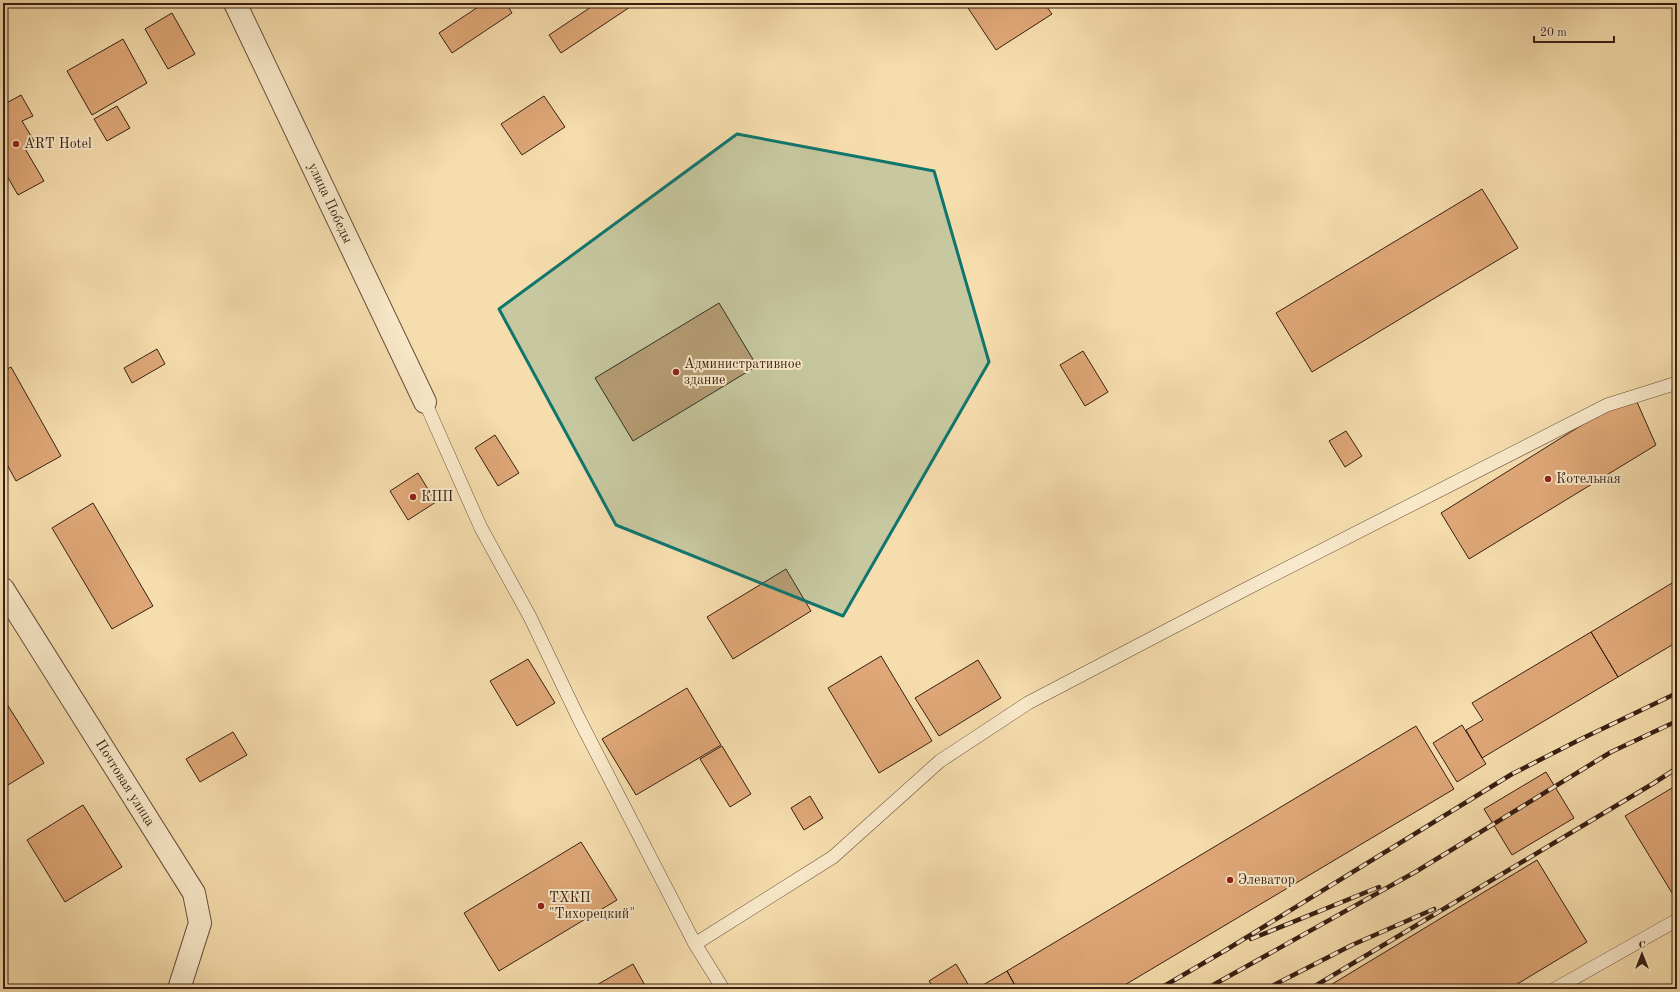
<svg xmlns="http://www.w3.org/2000/svg" width="1680" height="992" viewBox="0 0 1680 992" font-family="'Old Standard TT',serif">
<style>
.building{fill:#dfa777;stroke:#371f13}
.lines{fill:none;stroke-linecap:round;stroke-linejoin:round}
.service-casing{stroke:#674e3a;stroke-width:14}
.minor-casing{stroke:#674e3a;stroke-width:24}
.service{stroke:#f9e9ca;stroke-width:13}
.minor{stroke:#f9e9ca;stroke-width:22}
.rail-casing{stroke:#371f13;stroke-width:4.5}
.rail{stroke:#f9e9ca;stroke-width:3;stroke-dasharray:9;stroke-linecap:butt}
.marked{fill:#0f766e;fill-opacity:0.2;stroke:#0f766e;stroke-width:3;stroke-linejoin:round}
.poi-dot{fill:#8f2418;stroke:#f9e9ca;stroke-width:1.5}
.labels{text-anchor:middle;dominant-baseline:central;stroke-width:4;stroke-linejoin:round;paint-order:stroke}
.poi-label{font-size:14px;fill:#371f13;stroke:#f9e9ca;text-anchor:start}
.street-label{font-size:14px;fill:#371f13;stroke:#f9e9ca}
</style>
<rect width="100%" height="100%" fill="#f6ddad"/>
<filter id="stains"><feTurbulence type="fractalNoise" baseFrequency=".005" numOctaves="4"/><feColorMatrix values="0 0 0 0 .2 0 0 0 0 .09 0 0 0 0 .02 0 0 0 .5 -.17"/></filter>
<radialGradient id="worn" r=".72"><stop offset=".6" stop-color="#630" stop-opacity="0"/><stop offset="1" stop-color="#630" stop-opacity=".3"/></radialGradient>
<path class="building" d="M 484,3 L 506,3 L 512,13 L 452,53 L 439,33 Z
M 597,3 L 636,3 L 561,53 L 549,35 Z
M 976,3 L 1044,3 L 1052,14 L 996,50 L 968,8 Z
M 172,13 L 195,54 L 168,69 L 145,29 Z
M 123,39 L 147,83 L 92,115 L 67,71 Z
M 21,95 L 33,116 L 22,121 L 34,141 L 24,147 L 44,181 L 18,195 L 3,169 L 3,105 Z
M 544,96 L 565,127 L 522,155 L 501,124 Z
M 117,106 L 130,128 L 107,141 L 94,119 Z
M 1482,189 L 1518,248 L 1312,372 L 1276,313 Z
M 719,303 L 757,366 L 633,441 L 595,378 Z
M 157,349 L 165,364 L 132,383 L 124,368 Z
M 1083,351 L 1108,392 L 1085,406 L 1060,365 Z
M 11,367 L 61,456 L 16,481 L 3,457 L 3,371 Z
M 1633,393 L 1656,445 L 1469,559 L 1441,513 Z
M 1346,431 L 1362,456 L 1345,467 L 1329,441 Z
M 495,435 L 519,473 L 498,486 L 475,448 Z
M 418,473 L 436,502 L 408,520 L 390,491 Z
M 93,503 L 153,606 L 112,629 L 52,528 Z
M 786,569 L 811,611 L 733,659 L 707,617 Z
M 1677,580 L 1677,642 L 1618,677 L 1591,632 Z
M 1591,632 L 1618,677 L 1482,758 L 1466,730 L 1483,720 L 1472,703 Z
M 881,656 L 932,741 L 879,773 L 828,688 Z
M 528,659 L 555,703 L 517,726 L 490,681 Z
M 978,660 L 1001,698 L 939,736 L 915,698 Z
M 687,688 L 721,745 L 636,795 L 602,739 Z
M 5,701 L 44,763 L 3,788 L 3,702 Z
M 1462,725 L 1486,764 L 1457,782 L 1433,743 Z
M 1416,726 L 1454,789 L 1118,989 L 1017,989 L 1007,971 Z
M 233,732 L 247,755 L 200,782 L 186,759 Z
M 722,746 L 751,794 L 730,807 L 700,759 Z
M 1546,772 L 1574,818 L 1512,855 L 1484,809 Z
M 1677,785 L 1677,890 L 1672,893 L 1625,816 Z
M 810,796 L 823,818 L 804,830 L 791,808 Z
M 83,805 L 122,867 L 65,902 L 27,840 Z
M 581,842 L 617,900 L 499,971 L 464,913 Z
M 1537,860 L 1587,942 L 1509,989 L 1324,989 Z
M 633,964 L 647,989 L 590,989 Z
M 956,964 L 971,989 L 934,989 L 929,981 Z
M 1007,971 L 1017,989 L 976,989 Z"/>
<g class="lines">
<defs>
<path id="service" d="M 425,402 L 481,528 L 530,617 L 579,719 L 695,944 L 723,989
M 695,944 L 833,857 L 940,761 L 1028,703 L 1246,589 L 1607,405 L 1677,383
M 1555,989 L 1677,920"/>
<path id="minor" d="M 235,3 L 425,402
M 3,589 L 194,893 L 200,923 L 179,989"/>
</defs>
<use href="#service" class="service-casing"/>
<use href="#minor" class="minor-casing"/>
<use href="#service" class="service"/>
<use href="#minor" class="minor"/>
<defs>
<path id="rail" d="M 1251,939 L 1379,887
M 1159,989 L 1226,950 L 1512,774 L 1581,739 L 1677,693
M 1206,989 L 1417,871 L 1611,752 L 1677,721
M 1266,989 L 1352,945 L 1434,909
M 1310,989 L 1654,783 L 1677,768"/>
</defs>
<use href="#rail" class="rail-casing"/>
<use href="#rail" class="rail"/>
</g>
<path class="marked" d="M 737,134 L 934,171 L 989,362 L 843,616 L 616,525 L 499,309 Z"/>
<g class="poi-dot">
<circle cx="16" cy="144" r="4"/>
<circle cx="676" cy="372" r="4"/>
<circle cx="1548" cy="479" r="4"/>
<circle cx="413" cy="497" r="4"/>
<circle cx="1230" cy="880" r="4"/>
<circle cx="541" cy="906" r="4"/>
</g>
<g class="labels">
<g class="poi-label">
<text x="24" y="144">ART Hotel</text>
<text x="684" y="364">Административное<tspan x="684" dy="16">здание</tspan></text>
<text x="1556" y="479">Котельная</text>
<text x="421" y="497">КПП</text>
<text x="1238" y="880">Элеватор</text>
<text x="549" y="898">ТХКП<tspan x="549" dy="16">"Тихорецкий"</tspan></text>
</g>
<g class="street-label">
<text transform="translate(330 203) rotate(65)">улица Победы</text>
<text transform="translate(125 783) rotate(58)">Почтовая улица</text>
</g>
</g>
<rect width="1680" height="992" fill="none" stroke="#f6ddad" stroke-width="16"/>
<rect x="4" y="4" width="1672" height="984" fill="none" stroke="#371f13" stroke-width="2"/>
<rect x="8" y="8" width="1664" height="976" fill="none" stroke="#371f13"/>
<g transform="translate(1642 954)" stroke="#f9e9ca" stroke-width="3" paint-order="stroke">
<path d="M0-3L7 15L0 10L-7 15Z" fill="#371f13"/>
<text y="-6" font-size="11" font-weight="bold" text-anchor="middle" fill="#371f13">С</text>
</g>
<path d="M1534 36v6h80v-6" fill="none" stroke="#371f13" stroke-width="2"/>
<text x="1540" y="36" font-size="12" fill="#371f13" stroke="#f9e9ca" stroke-width="3" paint-order="stroke">20 m</text>
<rect width="100%" height="100%" filter="url(#stains)"/>
<rect width="100%" height="100%" fill="url(#worn)"/>
</svg>
